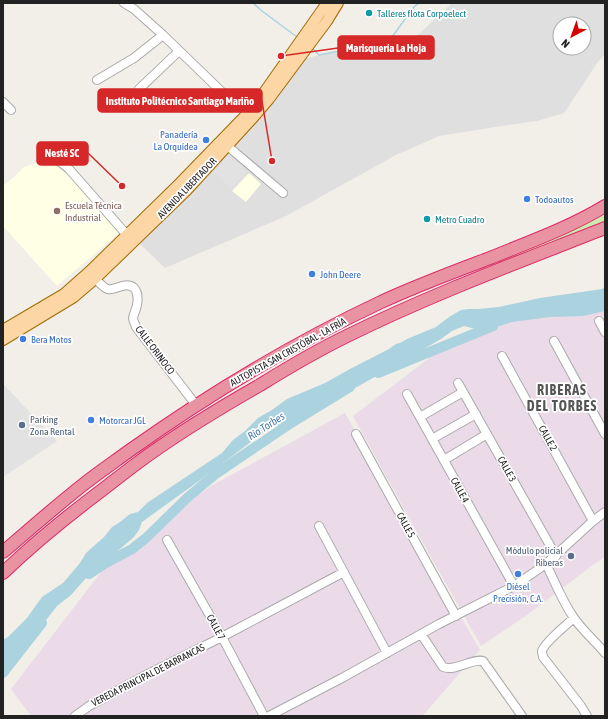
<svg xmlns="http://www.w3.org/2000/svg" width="608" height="719" viewBox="0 0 608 719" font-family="'Asap Condensed',sans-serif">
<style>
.residential{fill:#e0dfdf;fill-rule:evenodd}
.industrial{fill:#ebdbe8}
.education{fill:#ffffe5}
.grass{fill:#cdebb0}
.parking{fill:#e2e2e2}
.water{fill:#aad3df}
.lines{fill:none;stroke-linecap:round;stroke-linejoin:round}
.stream{stroke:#aad3df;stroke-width:1.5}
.river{stroke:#aad3df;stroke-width:10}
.minor-casing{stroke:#a9a9a9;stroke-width:10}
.major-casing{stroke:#a06b00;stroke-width:12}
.highway-casing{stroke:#dc2a67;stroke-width:14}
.minor{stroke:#fff;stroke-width:8}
.major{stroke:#fcd6a4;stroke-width:10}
.highway{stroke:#e892a2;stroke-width:12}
.culture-dot{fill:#0f9aa8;stroke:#fff;stroke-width:1.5}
.shop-dot{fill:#3f7fe0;stroke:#fff;stroke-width:1.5}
.education-dot{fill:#8d6e63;stroke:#fff;stroke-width:1.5}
.service-dot{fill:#5c6f8a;stroke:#fff;stroke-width:1.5}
.labels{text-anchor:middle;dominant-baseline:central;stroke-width:3.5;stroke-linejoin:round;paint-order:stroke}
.culture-label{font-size:10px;fill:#0d838f;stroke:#fff;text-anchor:start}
.shop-label{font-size:10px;fill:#366cbe;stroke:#fff;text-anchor:start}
.street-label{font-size:10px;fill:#222;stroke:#fff}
.education-label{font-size:10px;fill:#785e54;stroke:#fff;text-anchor:start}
.service-label{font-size:10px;fill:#4e5e75;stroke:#fff;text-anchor:start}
.water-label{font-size:11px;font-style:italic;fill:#4a7aab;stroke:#fff}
.district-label{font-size:14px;font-weight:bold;letter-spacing:1px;fill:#555;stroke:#fff}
.leader{fill:none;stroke:#d62828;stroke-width:1.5}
.callout-dot{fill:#d62828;stroke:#fff;stroke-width:1.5}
.callout{fill:#d62828;stroke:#d62828;stroke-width:1.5}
.callout-label{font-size:11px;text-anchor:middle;font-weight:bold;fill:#fff}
</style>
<rect width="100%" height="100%" fill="#f2efe9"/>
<path class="residential" d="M 452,3 L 605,3 L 605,54 L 597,63 L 564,113 L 537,121 L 508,125 L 439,136 L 396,155 L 286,216 L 165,268 L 139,243 L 304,59 L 327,53 L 357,48 L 385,49 L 403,44 L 419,34 ZM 560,24 L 584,24 L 584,48 L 560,48 Z"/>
<path class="industrial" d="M 605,304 L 605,557 L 593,565 L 527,615 L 481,646 L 419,536 L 353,416 L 458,336 L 496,324 Z
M 345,413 L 480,650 L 425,713 L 422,716 L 31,716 L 11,689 L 108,563 L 170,514 L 211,486 Z"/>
<path class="education" d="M 55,150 L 125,227 L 117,235 L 57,286 L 3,226 L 3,186 L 13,178 L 24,167 L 48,159 Z
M 249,173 L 261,184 L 246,202 L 232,191 Z"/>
<path class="grass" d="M 605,213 L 605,221 L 576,232 L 489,267 L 487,265 L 579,227 Z"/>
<path class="parking" d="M 228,155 L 247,172 L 231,188 L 214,172 Z
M 3,384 L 57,441 L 3,477 Z"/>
<path class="water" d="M 605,287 L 605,311 L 583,316 L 550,317 L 512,322 L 484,331 L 464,326 L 452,331 L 441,339 L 357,387 L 323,399 L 294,419 L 268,429 L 203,478 L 142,522 L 139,530 L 134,537 L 87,577 L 70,596 L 57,606 L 39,629 L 21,642 L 8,663 L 3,668 L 3,640 L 8,637 L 27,618 L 42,597 L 63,583 L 80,563 L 86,553 L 104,537 L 112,527 L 120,522 L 130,514 L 138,512 L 147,503 L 222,453 L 233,440 L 245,431 L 258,418 L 272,410 L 287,399 L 325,383 L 350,369 L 389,349 L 396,344 L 400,343 L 407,339 L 436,327 L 449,317 L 461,310 L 469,309 L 478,309 L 499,307 L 540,298 L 602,289 Z"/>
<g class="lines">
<path class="stream" d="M 253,3 L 262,11 L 297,37
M 312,48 L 319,55 L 389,41 L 414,7 L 419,3"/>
<path class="river" d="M 378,373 L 493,326
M 89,574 L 104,564 L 132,549 L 146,538 L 188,497 L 217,473 L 288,425 L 350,387
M 3,673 L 42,623"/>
<defs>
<path id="minor" d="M 124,3 L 134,9 L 163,35 L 223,93
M 97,80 L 134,58 L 163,35
M 139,89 L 179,51
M 3,102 L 11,110
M 224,143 L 283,193
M 59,161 L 69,169 L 127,235
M 95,279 C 108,290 105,292 122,286 C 136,282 139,294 137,305 C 136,310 134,313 133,318 C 133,321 135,323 136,327 L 196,405
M 599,321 L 605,332
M 554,341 L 605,434
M 502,356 L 593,521
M 458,383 L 556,556
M 407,394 L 514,586
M 420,417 L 463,392
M 356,434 L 456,616
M 432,439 L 476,414
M 444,460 L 487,434
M 319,526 L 387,653
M 167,540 L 222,637 L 264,716
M 546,564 C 555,582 562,601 574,618 C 583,631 595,641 605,653
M 574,618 C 567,624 544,643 542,651 C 542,653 543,656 543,657 L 581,706 L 587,716
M 421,634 L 443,667 C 455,672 473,658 483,661 L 522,716
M 75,716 L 89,706 L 148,674 L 222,637 L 344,572
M 269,716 L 342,678 L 439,624 L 514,586 L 546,564 L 593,521 L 605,512"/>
<path id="major" d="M 3,330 L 64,294 L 90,271 L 180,183 L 246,115 L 263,94 L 327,3
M 3,340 L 74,297 L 95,279 L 187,190 L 251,120 L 269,99 L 327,21 L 338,3"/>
<path id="highway" d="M 3,552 C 30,529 56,506 84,484 C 98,473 114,462 129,451 C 208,395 292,344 379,303 C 415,286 453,272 490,258 C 529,242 569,228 605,206
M 3,573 C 30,547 59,523 89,500 C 105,488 120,476 136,464 C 176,434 218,409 260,385 C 289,367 318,350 349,335 C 432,294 519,262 605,228"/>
</defs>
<use href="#minor" class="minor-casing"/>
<use href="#major" class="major-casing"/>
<use href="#highway" class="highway-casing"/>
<use href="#minor" class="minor"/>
<use href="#major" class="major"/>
<use href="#highway" class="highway"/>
</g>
<g class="culture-dot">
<circle cx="369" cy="13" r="4"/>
<circle cx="427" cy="219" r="4"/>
</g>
<g class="shop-dot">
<circle cx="206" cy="140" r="4"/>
<circle cx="527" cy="199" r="4"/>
<circle cx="312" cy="274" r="4"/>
<circle cx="23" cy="339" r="4"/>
<circle cx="91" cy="420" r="4"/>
<circle cx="518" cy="574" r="4"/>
</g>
<circle class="education-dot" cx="57" cy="211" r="4"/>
<g class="service-dot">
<circle cx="22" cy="425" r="4"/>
<circle cx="571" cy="556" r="4"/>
</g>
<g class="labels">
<g class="culture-label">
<text x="377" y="13">Talleres flota Corpoelect</text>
<text x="435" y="219">Metro Cuadro</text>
</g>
<g class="shop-label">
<text x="198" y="134" text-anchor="end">Panadería<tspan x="198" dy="12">La Orquídea</tspan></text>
<text x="535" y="199">Todoautos</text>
<text x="320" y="274">John Deere</text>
<text x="31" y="339">Bera Motos</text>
<text x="99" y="420">Motorcar JGL</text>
<text x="518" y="586" text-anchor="middle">Diésel<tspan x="518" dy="12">Precisión, C.A.</tspan></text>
</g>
<g class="street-label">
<text transform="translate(187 188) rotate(-46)">AVENIDA LIBERTADOR</text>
<text transform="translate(155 350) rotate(53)">CALLE ORINOCO</text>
<text transform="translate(288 352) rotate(-29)">AUTOPISTA SAN CRISTÓBAL - LA FRÍA</text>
<text transform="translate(548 438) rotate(61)">CALLE 2</text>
<text transform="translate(507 469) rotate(61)">CALLE 3</text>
<text transform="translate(460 490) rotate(61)">CALLE 4</text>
<text transform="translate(406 525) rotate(61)">CALLE 5</text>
<text transform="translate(216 627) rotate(61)">CALLE 7</text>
<text transform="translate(148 675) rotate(-27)">VEREDA PRINCIPAL DE BARRANCAS</text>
</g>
<g class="education-label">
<text x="65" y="205">Escuela Técnica<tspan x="65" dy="12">Industrial</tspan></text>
</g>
<g class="service-label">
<text x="30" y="419">Parking<tspan x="30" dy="12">Zona Rental</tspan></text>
<text x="563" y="550" text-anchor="end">Módulo policial<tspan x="563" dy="12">Riberas</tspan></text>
</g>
<g class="water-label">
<text transform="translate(266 426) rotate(-33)">Río Torbes</text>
</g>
<g class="district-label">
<text x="562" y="390">RIBERAS<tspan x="562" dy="16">DEL TORBES</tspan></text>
</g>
</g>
<path class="leader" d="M281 56L338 48M272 161L262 101M122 186L88 153"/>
<g class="callout-dot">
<circle cx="281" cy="56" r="4"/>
<circle cx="272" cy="161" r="4"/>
<circle cx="122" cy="186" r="4"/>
</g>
<g class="callout">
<rect x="338" y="36" width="96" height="23" rx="4"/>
<rect x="98" y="89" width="164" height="23" rx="4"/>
<rect x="37" y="142" width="51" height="23" rx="4"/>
</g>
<g class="callout-label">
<text x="386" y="52">Marisquería La Hoja</text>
<text x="180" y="105">Instituto Politécnico Santiago Mariño</text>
<text x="62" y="157">Nesté SC</text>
</g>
<rect width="608" height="719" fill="none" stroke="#222222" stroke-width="8"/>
<g transform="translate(572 36) rotate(221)"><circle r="19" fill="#ffffff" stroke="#a7a7a7"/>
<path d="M0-3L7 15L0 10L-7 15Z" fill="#d40000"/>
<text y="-6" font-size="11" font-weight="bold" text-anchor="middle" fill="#222222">N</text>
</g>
</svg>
